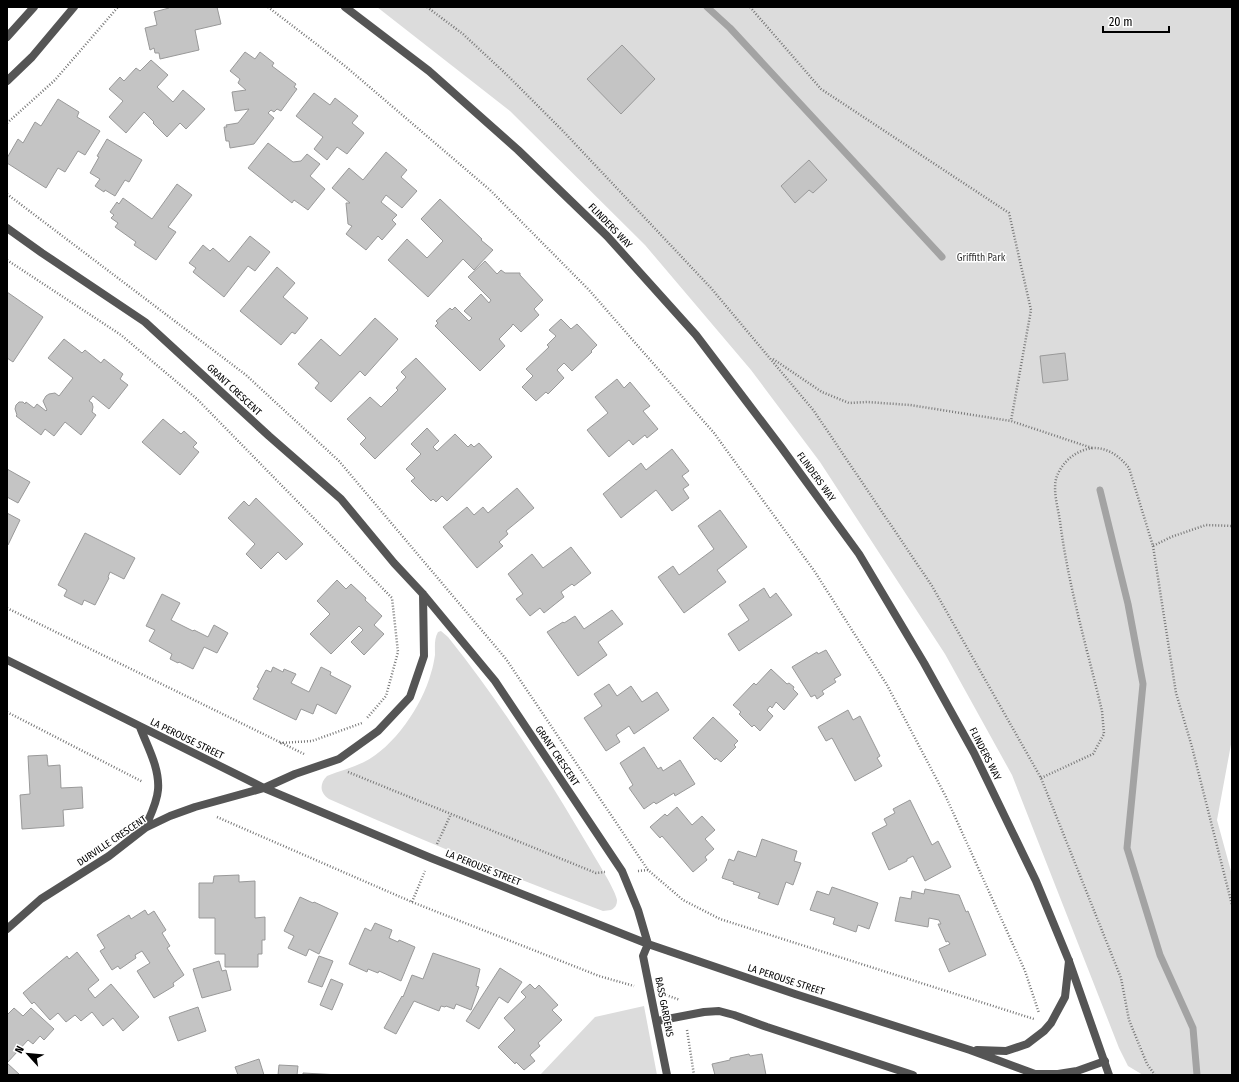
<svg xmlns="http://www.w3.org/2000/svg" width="1239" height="1082" viewBox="0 0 1239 1082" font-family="'Fira Sans Condensed',sans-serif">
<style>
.green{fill:#dcdcdc}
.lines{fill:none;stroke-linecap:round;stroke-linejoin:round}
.stream{stroke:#a3a3a3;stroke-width:7}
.building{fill:#c4c4c4;stroke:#999}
.path{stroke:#777;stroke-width:2.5;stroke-dasharray:1 2;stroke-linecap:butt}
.service{stroke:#555;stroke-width:8}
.minor{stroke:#555;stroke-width:8}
.tertiary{stroke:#555;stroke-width:8}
.labels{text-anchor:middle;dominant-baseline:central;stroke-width:3;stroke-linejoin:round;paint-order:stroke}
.street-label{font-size:10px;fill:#000;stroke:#fff}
.park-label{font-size:10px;fill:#333;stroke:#fff}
</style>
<rect width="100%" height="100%" fill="#fff"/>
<path class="green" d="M 377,7 L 1232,7 L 1232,739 L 1217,820 L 1232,875 L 1232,1075 L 1143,1075 L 1128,1066 L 1119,1048 L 1012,775 L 945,654 L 820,462 L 751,370 L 645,245 L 510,111 Z
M 441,631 L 448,637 C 501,703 547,776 590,849 C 596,859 616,891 617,900 C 617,905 615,908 611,910 L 603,911 C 511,877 419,839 329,799 C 320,793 319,784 327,776 C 339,771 352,768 364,762 C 394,747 422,706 431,673 C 433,667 434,661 435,655 C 435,647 434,639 438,632 Z
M 644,1006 L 657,1075 L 540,1075 L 595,1017 Z"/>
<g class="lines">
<path class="stream" d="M 707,7 L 730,28 L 942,257
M 1100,490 L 1128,604 L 1143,684 L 1127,848 L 1160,955 L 1193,1028 L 1197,1075"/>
</g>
<path class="building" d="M 169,7 L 217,7 L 221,24 L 195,30 L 199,50 L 160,59 L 159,53 L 155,53 L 154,48 L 150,50 L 145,28 L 157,25 L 154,12 L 169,8 Z
M 622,45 L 655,79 L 621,114 L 587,79 Z
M 245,52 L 255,59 L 260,52 L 274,63 L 272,66 L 296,84 L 294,87 L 297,89 L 281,111 L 277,109 L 274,112 L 271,110 L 268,113 L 274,118 L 254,144 L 230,148 L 229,141 L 226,141 L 224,127 L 227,127 L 226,125 L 238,123 L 249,109 L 235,111 L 232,92 L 246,90 L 238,83 L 240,79 L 230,71 Z
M 151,60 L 168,75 L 157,87 L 173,102 L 183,90 L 205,109 L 186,129 L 180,123 L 167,137 L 153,123 L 154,122 L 144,112 L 126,133 L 109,117 L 123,101 L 109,89 L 120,77 L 124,81 L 136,68 L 140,71 Z
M 314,93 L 330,105 L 335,98 L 358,116 L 352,123 L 364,133 L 347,154 L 337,147 L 327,160 L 314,149 L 323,137 L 296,116 Z
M 58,99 L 79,112 L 77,117 L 100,131 L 85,155 L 78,151 L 65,172 L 58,168 L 46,188 L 7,163 L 7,158 L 18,139 L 23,143 L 35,122 L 41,126 Z
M 107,139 L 142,160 L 129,182 L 125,180 L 115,196 L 105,190 L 104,192 L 95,186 L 100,179 L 90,173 L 99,157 L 97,156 Z
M 268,143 L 293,162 L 301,161 L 307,154 L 320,164 L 310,176 L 325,189 L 308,210 L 294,200 L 292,203 L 248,168 Z
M 386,152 L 407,170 L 401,177 L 417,191 L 402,208 L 386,195 L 381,202 L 397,215 L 392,220 L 396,224 L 382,240 L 378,236 L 366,250 L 346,234 L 352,226 L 348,224 L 346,203 L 350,203 L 332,188 L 349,168 L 363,180 Z
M 809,160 L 827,180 L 813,193 L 809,190 L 795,203 L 781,186 Z
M 177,184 L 192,195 L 168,227 L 176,232 L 156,260 L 134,245 L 136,242 L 115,227 L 118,223 L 111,218 L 114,215 L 110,212 L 117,202 L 119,204 L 123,198 L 152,219 Z
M 440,199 L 482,239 L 481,240 L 493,250 L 474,270 L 463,259 L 428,297 L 388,260 L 407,239 L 427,258 L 443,241 L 421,219 Z
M 250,236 L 270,252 L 255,271 L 248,266 L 224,297 L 193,272 L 196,268 L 189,263 L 203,245 L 210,251 L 213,248 L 229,262 Z
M 485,261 L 497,274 L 501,270 L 505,273 L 520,273 L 520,275 L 543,300 L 534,309 L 539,315 L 521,332 L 513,324 L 512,325 L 512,326 L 499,339 L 505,346 L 480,371 L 435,326 L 438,323 L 436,321 L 450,308 L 452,310 L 455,307 L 469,321 L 472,318 L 464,311 L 481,294 L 489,303 L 491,300 L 468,277 Z
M 277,267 L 295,283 L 283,297 L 308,318 L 295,334 L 292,332 L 281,345 L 240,311 Z
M 7,292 L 43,317 L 13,362 L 7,358 Z
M 375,318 L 398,339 L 365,376 L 360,371 L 331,402 L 315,388 L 319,383 L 298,364 L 321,339 L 340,356 Z
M 561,319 L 571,329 L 577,324 L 597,345 L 591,351 L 592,352 L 572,371 L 564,363 L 557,370 L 564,378 L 548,394 L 546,392 L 536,401 L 522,387 L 533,376 L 526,369 L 549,347 L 547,345 L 556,336 L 549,330 Z
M 64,339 L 82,353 L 85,350 L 101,363 L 104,359 L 123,374 L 120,379 L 128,385 L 109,409 L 93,396 L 89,401 L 92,403 L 93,407 L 92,412 L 96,415 L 81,435 L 65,422 L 54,436 L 45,429 L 41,435 L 16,416 L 17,415 L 15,409 L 16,405 L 19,402 L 23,402 L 25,404 L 26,402 L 34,408 L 37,404 L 46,411 L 47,410 L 43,401 L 46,396 L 49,394 L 55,393 L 59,396 L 73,378 L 48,358 Z
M 1065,353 L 1068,380 L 1043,383 L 1040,356 Z
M 416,358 L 446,389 L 375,459 L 360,444 L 366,438 L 347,419 L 370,397 L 381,407 L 398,390 L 396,388 L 406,377 L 401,372 Z
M 617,379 L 624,388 L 630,382 L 650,406 L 643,411 L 658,429 L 647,438 L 645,435 L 633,445 L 629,440 L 609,457 L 587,430 L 608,413 L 595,397 Z
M 163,419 L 181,434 L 184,431 L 197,443 L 193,447 L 199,452 L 180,475 L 142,442 Z
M 427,428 L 439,441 L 433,447 L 437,451 L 455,434 L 468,447 L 471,444 L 474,447 L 479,443 L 492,457 L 447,501 L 442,496 L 436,502 L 433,499 L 431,501 L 411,481 L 415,478 L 406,469 L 421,454 L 411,444 Z
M 672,449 L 689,471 L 682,476 L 689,485 L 683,489 L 689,498 L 672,511 L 656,490 L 621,518 L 603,494 L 641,463 L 646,470 Z
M 7,469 L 30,482 L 18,503 L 7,497 Z
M 517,488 L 534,508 L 506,531 L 508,534 L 499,542 L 503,546 L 477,568 L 443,527 L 467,507 L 474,515 L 483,507 L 488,513 Z
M 256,498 L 303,544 L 286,560 L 278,552 L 261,569 L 246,554 L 255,544 L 228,518 L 244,501 L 249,506 Z
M 720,510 L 747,547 L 717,570 L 726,582 L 684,613 L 658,577 L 673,566 L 679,575 L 714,549 L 698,526 Z
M 7,513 L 20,520 L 8,545 L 7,544 Z
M 85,533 L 135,558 L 124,579 L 110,572 L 108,577 L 109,578 L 95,605 L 84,600 L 82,605 L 64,596 L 67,590 L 58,585 Z
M 571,547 L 591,573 L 574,586 L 572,584 L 561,592 L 564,597 L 544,613 L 540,608 L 530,616 L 516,599 L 523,594 L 508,574 L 532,554 L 543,568 Z
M 337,580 L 346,589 L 351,584 L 366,598 L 365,600 L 382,616 L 374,625 L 384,634 L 364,655 L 351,642 L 363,630 L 359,626 L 331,654 L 310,634 L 330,614 L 317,601 Z
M 764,588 L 770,598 L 776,593 L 792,615 L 739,651 L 728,634 L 749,620 L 739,605 Z
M 162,594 L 180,603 L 171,620 L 193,631 L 194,630 L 208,637 L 214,625 L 228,633 L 217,653 L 204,647 L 193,669 L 179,662 L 178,663 L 170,659 L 172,654 L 149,641 L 155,630 L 146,626 Z
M 612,610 L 623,624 L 598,642 L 607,655 L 578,676 L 547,632 L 563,622 L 564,623 L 575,616 L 584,629 Z
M 826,650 L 841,675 L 834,679 L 836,682 L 822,691 L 824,694 L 817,699 L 815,695 L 811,697 L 792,667 L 817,652 L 818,654 Z
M 273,667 L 283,672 L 284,669 L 296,674 L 291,683 L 309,692 L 321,667 L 331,672 L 330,675 L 351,686 L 336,714 L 317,704 L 313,714 L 301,709 L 296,720 L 253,699 L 259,688 L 257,687 L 266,670 L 271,672 Z
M 771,669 L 787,684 L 789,683 L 794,687 L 793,689 L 798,694 L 784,710 L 776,702 L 772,708 L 770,706 L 767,710 L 773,716 L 760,731 L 754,725 L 752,727 L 739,714 L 741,712 L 733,705 L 754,683 L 756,685 Z
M 609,684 L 617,696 L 631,686 L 642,702 L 657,692 L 669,710 L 634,734 L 629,726 L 616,735 L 620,742 L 606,751 L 584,718 L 602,706 L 594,694 Z
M 848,710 L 853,720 L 860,716 L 880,756 L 877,758 L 882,766 L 855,781 L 832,738 L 826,741 L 818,727 Z
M 713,717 L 738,741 L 734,745 L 736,747 L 721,762 L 716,758 L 715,760 L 693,738 Z
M 644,747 L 658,769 L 661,767 L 663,771 L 680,760 L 695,784 L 675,796 L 674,793 L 656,804 L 654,802 L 644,809 L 629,788 L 633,785 L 620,763 Z
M 47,755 L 48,766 L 60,765 L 61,788 L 82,787 L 83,808 L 63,810 L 64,826 L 22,829 L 20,795 L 30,794 L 28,756 Z
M 910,800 L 932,845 L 938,841 L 951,867 L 925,881 L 913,856 L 907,859 L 907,861 L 889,870 L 872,833 L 887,825 L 884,819 L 895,813 L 893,809 Z
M 677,807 L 692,825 L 702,816 L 715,830 L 705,839 L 714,849 L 705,857 L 707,860 L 693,872 L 662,836 L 660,838 L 650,827 L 665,814 L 667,816 Z
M 762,839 L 797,851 L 794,861 L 801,863 L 793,885 L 786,882 L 778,905 L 758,898 L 760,893 L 733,884 L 734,882 L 722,878 L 729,859 L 734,861 L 738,851 L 756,857 Z
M 239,875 L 239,882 L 255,881 L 255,918 L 265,917 L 265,940 L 262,940 L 262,954 L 258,954 L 258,967 L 225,967 L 225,954 L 215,954 L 215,918 L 199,918 L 199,883 L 213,883 L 214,876 Z
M 832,887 L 878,903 L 869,929 L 858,925 L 856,932 L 833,924 L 835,918 L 810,910 L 817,891 L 829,895 Z
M 925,889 L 959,895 L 966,912 L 968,911 L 986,955 L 949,972 L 939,949 L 950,944 L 948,941 L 946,942 L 938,924 L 941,924 L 939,920 L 929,918 L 928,927 L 895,921 L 900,897 L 911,899 L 912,891 L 924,894 Z
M 300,897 L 313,903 L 314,902 L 338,913 L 319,954 L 309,949 L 306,956 L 288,948 L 294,936 L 284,931 Z
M 145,910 L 148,915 L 154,911 L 166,930 L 162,933 L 170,946 L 167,948 L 184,975 L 173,983 L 174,986 L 154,998 L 137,971 L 150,963 L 142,951 L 135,955 L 136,958 L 120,969 L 118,966 L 112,970 L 100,951 L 105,948 L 97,935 L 129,915 L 131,919 Z
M 375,923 L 392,930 L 389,938 L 398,942 L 399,940 L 415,947 L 401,981 L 379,971 L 378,973 L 368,969 L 367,972 L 349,964 L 365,928 L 371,931 Z
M 77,952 L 99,980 L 88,989 L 95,998 L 111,984 L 139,1017 L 123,1031 L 113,1018 L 103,1026 L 92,1012 L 81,1021 L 75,1015 L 66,1022 L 58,1013 L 50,1020 L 34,1002 L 32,1004 L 23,993 L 67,956 L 69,959 Z
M 433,953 L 480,969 L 476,986 L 479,987 L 471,1010 L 456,1004 L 454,1009 L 446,1006 L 445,1007 L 441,1006 L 439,1011 L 414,1001 L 396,1034 L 384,1028 L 402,996 L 403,997 L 412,975 L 423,979 Z
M 319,956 L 333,961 L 322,987 L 308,982 Z
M 219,961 L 222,971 L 226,970 L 231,990 L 202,998 L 193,969 Z
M 500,968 L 522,982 L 508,1003 L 499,997 L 479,1029 L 466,1021 Z
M 331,979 L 343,984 L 332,1010 L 320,1005 Z
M 530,984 L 535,989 L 539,985 L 558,1005 L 552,1010 L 562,1020 L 538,1043 L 540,1046 L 530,1055 L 535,1061 L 524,1070 L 516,1062 L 515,1064 L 498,1047 L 515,1030 L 504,1018 L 526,997 L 521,992 Z
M 198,1007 L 206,1031 L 178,1041 L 169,1017 Z
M 14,1008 L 23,1016 L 31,1008 L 54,1029 L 44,1040 L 40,1036 L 33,1044 L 28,1040 L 7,1063 L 20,1075 L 7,1075 L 7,1015 Z
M 749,1054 L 750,1056 L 762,1054 L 766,1075 L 715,1075 L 712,1064 L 730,1060 L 730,1058 Z
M 259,1059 L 264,1075 L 238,1075 L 235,1067 Z
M 279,1065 L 298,1066 L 297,1075 L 278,1075 Z
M 303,1073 L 340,1075 L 303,1075 Z"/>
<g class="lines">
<path class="path" d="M 268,7 L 345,66 L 490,190 L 589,290 L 714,433 L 815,572 L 887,685 L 946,797 L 1025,971 L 1039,1013
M 427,7 L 463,34 L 506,74 L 562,130 L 711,288 L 814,411 L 932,586 L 1041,778 L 1121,978 L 1129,1020 L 1147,1064 L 1155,1075
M 750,7 L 821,89 L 1009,213 L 1031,310 L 1011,421
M 7,123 L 55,80 L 118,7
M 7,194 L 246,375 L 339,461 L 506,659 L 648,870
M 7,260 L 121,335 L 197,399 L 392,598 L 398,652 L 386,696 L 367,718
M 773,359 L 822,392 L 849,403 L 867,402 L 910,405 L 1011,421 L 1092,448
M 1153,546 L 1176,693 L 1192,747 L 1232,905
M 7,608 L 304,754
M 7,712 L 143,782
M 280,743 L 312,741 L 362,723
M 348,772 L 596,873 L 605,872
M 1041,778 L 1093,754 L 1104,734 L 1102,711 C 1087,648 1068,585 1060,521 C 1058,508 1053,492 1056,479 C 1061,462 1077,449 1094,448 C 1109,448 1120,457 1129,468 L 1153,546 L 1171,537 L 1206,525 L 1232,526
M 217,817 L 412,902 L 599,976 L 634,986
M 437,844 L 451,814
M 638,871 L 648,870 L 683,900 L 720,919 L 1034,1019
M 412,902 L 425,871
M 666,995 L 680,1000
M 687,1030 L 694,1075"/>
<path class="service" d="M 657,1021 L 704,1012 L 719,1011 L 734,1015 L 767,1027 L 913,1075"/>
<path class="minor" d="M 7,37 L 34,7
M 7,81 L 32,57 L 74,7
M 7,228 L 42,253 L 145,322 L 269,436 L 341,499 L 394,563 L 423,594 L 495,681 L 622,871 L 638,910 L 648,944 L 643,956 L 667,1075
M 7,660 L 264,788 L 431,858 L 648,944 L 795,994 L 970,1050 L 1035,1074 L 1058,1074 L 1077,1071 L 1105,1061
M 140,727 C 147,746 160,768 158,790 C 157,803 150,816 145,828
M 7,929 L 41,899 L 109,856 L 145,828 L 170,816 L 195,807 L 264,788 L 295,774 L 339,759 L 378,731 L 410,697 L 424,656 L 423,594
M 977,1050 L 1006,1051 L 1027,1044 L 1044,1031 L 1051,1023 L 1065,997 L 1069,961"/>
<path class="tertiary" d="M 345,7 L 429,71 L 518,150 L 607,236 L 696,335 L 781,447 L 859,554 L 924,663 L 974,753 L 1036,881 L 1069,961 L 1109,1075"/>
</g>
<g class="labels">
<g class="street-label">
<text transform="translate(610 226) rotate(46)">FLINDERS WAY</text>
<text transform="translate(234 390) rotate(43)">GRANT CRESCENT</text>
<text transform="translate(816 477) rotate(54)">FLINDERS WAY</text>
<text transform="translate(187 739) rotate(26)">LA PEROUSE STREET</text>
<text transform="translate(985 754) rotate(63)">FLINDERS WAY</text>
<text transform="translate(557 756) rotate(56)">GRANT CRESCENT</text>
<text transform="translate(112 841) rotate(-34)">DURVILLE CRESCENT</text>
<text transform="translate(483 868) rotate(22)">LA PEROUSE STREET</text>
<text transform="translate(786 980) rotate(18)">LA PEROUSE STREET</text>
<text transform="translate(664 1007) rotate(79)">BASS GARDENS</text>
</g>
<g class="park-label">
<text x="981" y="258">Griffith Park</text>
</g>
</g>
<rect width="1239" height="1082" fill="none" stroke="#000000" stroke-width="16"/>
<g transform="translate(28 1054) rotate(297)" stroke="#ffffff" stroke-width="3" paint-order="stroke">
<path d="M0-3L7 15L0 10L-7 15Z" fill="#000000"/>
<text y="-6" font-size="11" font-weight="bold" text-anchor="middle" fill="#000000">N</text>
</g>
<path d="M1103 26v6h66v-6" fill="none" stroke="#000000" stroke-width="2"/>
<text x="1109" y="26" font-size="12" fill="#000000" stroke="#ffffff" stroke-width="3" paint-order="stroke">20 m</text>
</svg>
